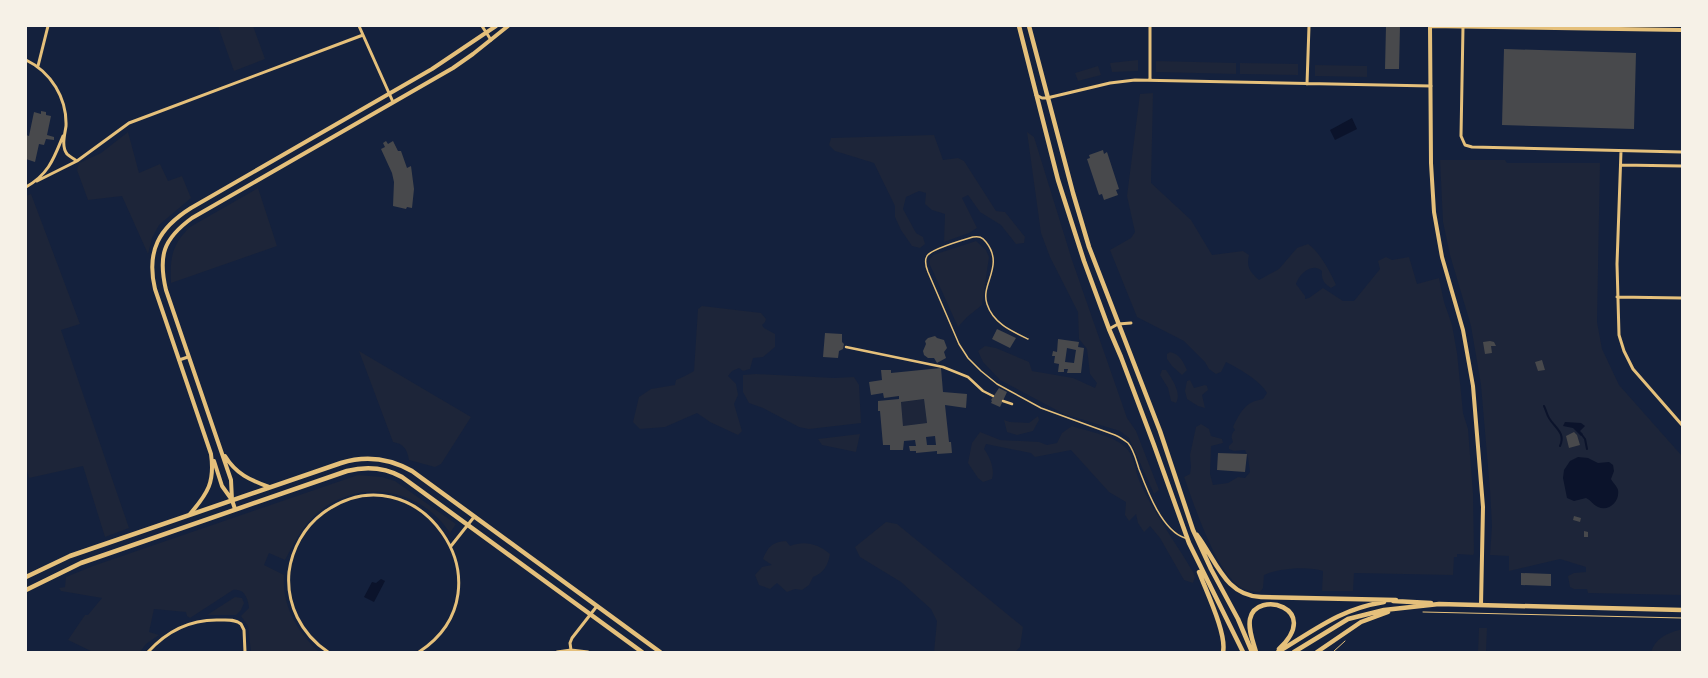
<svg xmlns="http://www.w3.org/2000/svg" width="1708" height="678" viewBox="0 0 1708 678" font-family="Commissioner,sans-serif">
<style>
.green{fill:#1d2539}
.water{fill:#0b132b}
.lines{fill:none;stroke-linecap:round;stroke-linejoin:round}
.stream{stroke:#0b132b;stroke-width:2}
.building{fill:#48494c;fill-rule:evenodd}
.path{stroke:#e5c07b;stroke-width:1}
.service{stroke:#e5c07b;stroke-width:1.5}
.pedestrian{stroke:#e5c07b;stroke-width:2.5}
.minor{stroke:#e5c07b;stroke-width:3}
.tertiary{stroke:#e5c07b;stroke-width:4}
.secondary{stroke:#e5c07b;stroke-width:4.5}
</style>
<rect width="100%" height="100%" fill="#14213d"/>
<path class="green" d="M 218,26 L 253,26 L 265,59 L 234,71 Z
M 1138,60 L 1138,71 L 1112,72 L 1110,63 Z
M 1156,61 L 1236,63 L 1236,74 L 1156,72 Z
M 1240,63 L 1298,64 L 1298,75 L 1240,74 Z
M 1315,65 L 1367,66 L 1367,77 L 1315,76 Z
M 1098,66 L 1101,75 L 1078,81 L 1075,73 Z
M 1153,93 L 1151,183 L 1191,220 L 1212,255 L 1243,251 L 1249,255 C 1246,267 1250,272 1259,280 L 1279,269 L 1297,248 L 1308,244 C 1319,251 1331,273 1336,285 L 1331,288 C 1324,284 1321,279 1322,271 C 1312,262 1299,274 1296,284 L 1305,296 L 1305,299 L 1309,298 L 1323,288 L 1343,301 L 1354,301 L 1380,269 L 1378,261 L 1386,257 L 1392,260 L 1409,257 L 1417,284 L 1439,278 L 1444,302 L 1452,325 L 1457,353 L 1463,413 L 1468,429 L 1473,493 L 1474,553 L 1473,555 L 1457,554 L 1457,557 L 1454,557 L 1453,575 L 1354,573 L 1353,591 L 1322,591 L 1323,571 C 1309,566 1278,568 1264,575 L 1263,588 L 1260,592 C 1254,591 1247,591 1242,588 C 1216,574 1194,504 1184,477 L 1190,474 L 1191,467 L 1190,455 L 1196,427 L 1201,424 L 1209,429 L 1211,436 L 1222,439 L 1223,443 L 1211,446 L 1210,474 L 1213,485 L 1228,483 L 1238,477 L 1245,478 L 1250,472 L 1248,458 L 1245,450 L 1234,451 L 1229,449 L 1229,446 L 1233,442 C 1231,437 1231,434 1235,430 L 1233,427 C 1241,411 1245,402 1263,399 L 1267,393 C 1261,381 1238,368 1226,362 L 1221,372 L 1216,374 L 1209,369 L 1205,362 L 1184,341 L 1137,317 L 1110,250 L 1131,238 L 1135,232 L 1127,196 L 1140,94 Z
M 128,132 L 139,173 L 160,164 L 168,181 L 182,176 L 191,198 L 159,225 L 152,238 L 148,254 L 122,196 L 88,200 L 77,170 L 79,163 L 101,153 Z
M 1027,132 L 1034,137 L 1072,260 L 1127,418 L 1136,431 L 1159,490 L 1154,494 L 1129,438 L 1120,431 L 1064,414 L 1000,380 L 983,362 L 978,351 L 985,346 L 996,348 L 1029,362 L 1032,371 L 1073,378 L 1095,388 L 1097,383 L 1090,374 L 1087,349 L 1079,339 L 1078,312 L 1050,257 L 1041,233 Z
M 934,135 L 943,160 L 958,158 L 964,161 L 996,211 L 1005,212 L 1025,237 L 1024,243 L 1016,244 L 1001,225 L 980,212 L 968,195 L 962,198 L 977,228 L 969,233 L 944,242 L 945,214 L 932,210 L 925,204 L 926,193 L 919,191 L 906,197 L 903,209 L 916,233 L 923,237 L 925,244 L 920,248 L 912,246 L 901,230 L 895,217 L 895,206 L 874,163 L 835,151 L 829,145 L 831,138 Z
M 1440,160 L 1505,160 L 1507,163 L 1600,163 L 1597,322 L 1602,349 L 1619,385 L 1682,456 L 1682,595 L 1588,593 L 1587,589 L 1574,589 L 1570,587 L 1568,576 L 1574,573 L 1586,572 L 1586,567 L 1560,559 L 1509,571 L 1509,556 L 1490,555 L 1492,526 L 1490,490 L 1481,385 L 1471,326 L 1450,255 L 1443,222 Z
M 258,188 L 277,246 L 171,283 C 170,259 171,245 190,227 Z
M 31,194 L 80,324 L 61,330 L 129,528 L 105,537 L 83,466 L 29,478 L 26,467 L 26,196 Z
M 976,241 L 986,250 L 989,257 L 982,305 L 967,317 L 958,327 L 930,265 L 930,259 L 933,255 Z
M 702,306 L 761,313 L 766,319 L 765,322 L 762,325 L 764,328 L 775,334 L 775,347 L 763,357 L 753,358 L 750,369 L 743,371 L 739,368 L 732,371 L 728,376 L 736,384 L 738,395 L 734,404 L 742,431 L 738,435 L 710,422 L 697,413 L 665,427 L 640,429 L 633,422 L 639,397 L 651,389 L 675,385 L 676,380 L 685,376 L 694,371 L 698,309 Z
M 359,351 L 471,417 L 441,464 L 435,467 L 409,460 C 407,449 404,444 393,442 Z
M 1170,352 C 1180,354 1183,362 1187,370 L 1182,375 L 1172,366 L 1167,359 L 1167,354 Z
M 1162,370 L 1166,370 C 1172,379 1182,393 1176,403 L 1171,401 L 1168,388 L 1160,375 Z
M 756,374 L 834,378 L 854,377 L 859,385 L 861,423 L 809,429 L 799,427 L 763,408 L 749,403 L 743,392 L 743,375 Z
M 1190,380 L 1194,388 L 1205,385 L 1207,386 L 1208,390 L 1202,395 L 1205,408 L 1198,406 L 1187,399 L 1185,391 L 1187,381 Z
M 924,399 L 927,423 L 903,426 L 901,402 Z
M 1038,416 L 1039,420 L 1033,431 L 1017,435 L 1007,432 L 1004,420 L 1010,422 L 1029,423 Z
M 1072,426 C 1086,431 1115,436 1125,447 C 1134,454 1135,470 1139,480 C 1153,513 1175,541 1193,572 L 1195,577 L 1193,583 L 1184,580 L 1160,538 L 1150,526 L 1144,532 L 1138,523 L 1136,514 L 1129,521 L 1125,515 L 1126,502 L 1109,492 L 1071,450 L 1035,457 L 1031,453 L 986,444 L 984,449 C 990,457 995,469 992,479 L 983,482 L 978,478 L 968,463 L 972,443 L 980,432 L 1000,440 L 1039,442 L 1047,445 L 1057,443 L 1062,433 Z
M 860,434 L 856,452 L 822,445 L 818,439 Z
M 358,475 L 382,477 L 395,481 L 456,524 L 450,533 C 420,487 357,478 316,514 C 302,527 294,543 285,560 L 269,553 L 264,565 L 284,575 C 282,606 297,631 319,652 L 251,652 L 248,626 L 241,616 L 249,608 C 248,598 244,588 233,590 L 190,618 L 187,616 L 186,612 L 154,609 L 149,632 L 159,635 L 146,644 L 140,652 L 93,652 L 68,640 L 85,615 L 88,615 L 102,598 L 61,591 L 59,588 L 65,587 L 66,577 L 93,566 Z
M 886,522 L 897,524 L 1023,627 L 1020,647 L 1015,652 L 934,652 L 937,621 L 931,609 L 901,582 L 860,557 L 855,547 Z
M 786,541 L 790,546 C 804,540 819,544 830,554 C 828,565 824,573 813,577 L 809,585 L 802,590 L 795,589 L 787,592 L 777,583 L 770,589 L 759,585 L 755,575 L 762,567 L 772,565 L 763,559 C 768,547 772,542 786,541 Z
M 235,597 L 242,598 L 244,603 L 241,610 L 236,615 L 207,615 Z
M 1479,628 L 1487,628 L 1486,652 L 1478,652 Z
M 1679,630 L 1682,630 L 1682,652 L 1651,652 C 1655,639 1667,633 1679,630 Z"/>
<path class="water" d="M 1352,118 L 1357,129 L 1335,140 L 1330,130 Z
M 1565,422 L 1581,423 L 1585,426 L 1580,431 L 1583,434 L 1581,436 L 1573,428 L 1563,426 Z
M 1578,457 L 1588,458 L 1598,463 L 1609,462 L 1613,465 L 1614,471 L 1611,479 C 1613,483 1617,486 1618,490 C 1620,501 1609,512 1598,507 C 1593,505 1591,500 1586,498 L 1574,501 L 1567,498 L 1563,478 L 1564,470 L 1570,461 Z
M 381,579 L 385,581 L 374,602 L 364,597 L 372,582 L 376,583 Z"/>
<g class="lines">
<path class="stream" d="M 1544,406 C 1546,410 1547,415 1549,418 C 1555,428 1566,433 1560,446
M 1582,435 L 1585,439 L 1587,449"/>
</g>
<path class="building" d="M 1386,26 L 1400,26 L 1399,69 L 1385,69 Z
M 1504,49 L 1636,53 L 1634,129 L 1502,125 Z
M 41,111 L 46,112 L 46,115 L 51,116 L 47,135 L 54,137 L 54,140 L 46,139 L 44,145 L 39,144 L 35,162 L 26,159 L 26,135 L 29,136 L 34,112 L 41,114 Z
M 386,141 L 388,144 L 393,141 L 398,151 L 401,151 L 407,168 L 411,166 L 414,189 L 412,208 L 407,207 L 406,209 L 393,206 L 394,182 L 392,173 L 381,149 L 385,147 L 383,143 Z
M 1103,150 L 1104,154 L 1107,152 L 1119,189 L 1116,190 L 1118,195 L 1104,200 L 1102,194 L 1099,195 L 1087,159 L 1090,158 L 1089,155 Z
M 997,329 L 1016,338 L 1010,348 L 992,339 Z
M 825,333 L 842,334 L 842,342 L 844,344 L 843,349 L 839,351 L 838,358 L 823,357 Z
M 935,336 L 937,338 L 944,340 L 947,348 L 944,352 L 946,358 L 937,363 L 934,358 L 928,358 L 924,355 L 923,351 L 926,344 L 925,341 L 928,338 Z
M 1058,339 L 1079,342 L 1078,347 L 1084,348 L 1081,373 L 1067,373 L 1068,369 L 1064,369 L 1064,372 L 1058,372 L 1059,364 L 1054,363 L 1055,356 L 1052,356 L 1053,351 L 1057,352 ZM 1067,348 L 1076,350 L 1074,363 L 1065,362 Z
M 1490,341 L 1494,342 L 1496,346 L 1491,346 L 1492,353 L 1485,354 L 1483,342 Z
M 1542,360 L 1545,370 L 1538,371 L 1535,362 Z
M 941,368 L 943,392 L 967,394 L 966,408 L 945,405 L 949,442 L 951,442 L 952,453 L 937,454 L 937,451 L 916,453 L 916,451 L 910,451 L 909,446 L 916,446 L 915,440 L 904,441 L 903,450 L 890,450 L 890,445 L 883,445 L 880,411 L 878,411 L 878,401 L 899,399 L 899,396 L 884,398 L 883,393 L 871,395 L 869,382 L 882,380 L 881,370 L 891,370 L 891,373 ZM 924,399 L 927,423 L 903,426 L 901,402 ZM 935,436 L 936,445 L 927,445 L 926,437 Z
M 999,388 L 1007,392 L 1000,407 L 991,403 L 992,401 L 991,400 Z
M 1574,432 L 1577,435 L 1580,445 L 1569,448 L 1566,436 Z
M 1218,453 L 1247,454 L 1245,472 L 1217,470 Z
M 1574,516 L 1581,518 L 1580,522 L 1573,520 Z
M 1584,531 L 1588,532 L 1588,537 L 1584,537 Z
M 1521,573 L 1551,574 L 1551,586 L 1521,585 Z"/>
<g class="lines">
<path class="path" d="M 1423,612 L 1682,618
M 1333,652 L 1345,641"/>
<path class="service" d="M 1028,339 C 1011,331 993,323 987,304 C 980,284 1005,266 986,242 C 982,237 979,236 973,237 C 963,240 931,249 927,256 C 924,261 926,267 928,272 L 959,344 L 968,358 L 981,371 L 997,384 L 1041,408 L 1115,435 C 1120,437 1124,440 1128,443 C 1134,450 1136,460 1139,469 C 1147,490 1162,531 1185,538"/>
<path class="pedestrian" d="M 846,347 L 943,367 L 968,377 L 983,391 L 993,396
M 1003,401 L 1012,404"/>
<path class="minor" d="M 359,26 L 393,102
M 482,26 L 491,40
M 1463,27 L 1461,136 L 1465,145 L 1472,147 L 1682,152
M 26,60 C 51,72 67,98 66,126 C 65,134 61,146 67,154 C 69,156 74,159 77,161
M 38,66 L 48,26
M 1150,80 L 1150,26
M 1307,84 L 1309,26
M 1036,95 L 1042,98 L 1047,98 L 1110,83 L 1135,80 L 1431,86
M 1621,151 L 1617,264 L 1619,335 L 1624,351 L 1633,369 L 1682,425
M 1621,165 L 1682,166
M 37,181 L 77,161 L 129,123 L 363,35
M 26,187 C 49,174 54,158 63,136
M 1617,297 L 1682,298
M 1109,329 L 1118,324 L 1131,323
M 179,360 L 188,357
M 451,546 L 474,517
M 571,650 L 570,643 L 572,638 L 597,606
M 148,652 C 167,631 192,619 220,620 C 227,620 235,619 241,624 L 244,630 L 245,652
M 328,652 C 301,634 286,604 289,572 C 292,549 304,527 323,513 C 416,445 516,588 419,652
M 557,652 L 571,650 L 588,652"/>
<path class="tertiary" d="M 1430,26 L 1431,163 L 1434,212 L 1442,257 L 1463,330 L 1473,386 L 1483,507 L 1481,605
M 1430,26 L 1682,30
M 225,456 C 236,474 250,480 269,487
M 214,461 L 222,486 L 232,500 L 235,509
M 232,500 L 231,480 L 166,290 C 158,256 163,239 192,218 L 453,68 L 473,54 L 508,26
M 190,514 C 208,493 215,482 211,454 L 155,289 C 146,251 159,228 191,208 L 432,69 L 496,26"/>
<path class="secondary" d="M 1019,26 L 1058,180 L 1084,261 L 1109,329 L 1121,357 L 1154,445 L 1189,543 L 1243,652
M 1029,26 L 1073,193 L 1089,247 L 1160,431 L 1193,530 L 1211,569 L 1238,619 L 1252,652
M 1197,535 C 1216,560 1225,596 1261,597 L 1396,600
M 1199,572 C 1206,591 1227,634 1223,652
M 26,577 L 70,556 L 341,463 C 366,455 389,458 412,471 L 660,652
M 26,590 L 81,563 L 347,471 C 367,466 384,467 402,477 L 642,652
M 1393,601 L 1431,603
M 1256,652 C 1253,641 1248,630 1250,619 C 1256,589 1323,608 1279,649
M 1278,652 C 1315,630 1340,609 1384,602
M 1294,652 L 1348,619 L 1384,610 L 1439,604 L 1682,610
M 1317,652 L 1361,622 L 1388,612"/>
</g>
<rect width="1708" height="678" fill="none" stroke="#f6f1e7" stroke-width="54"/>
</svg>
